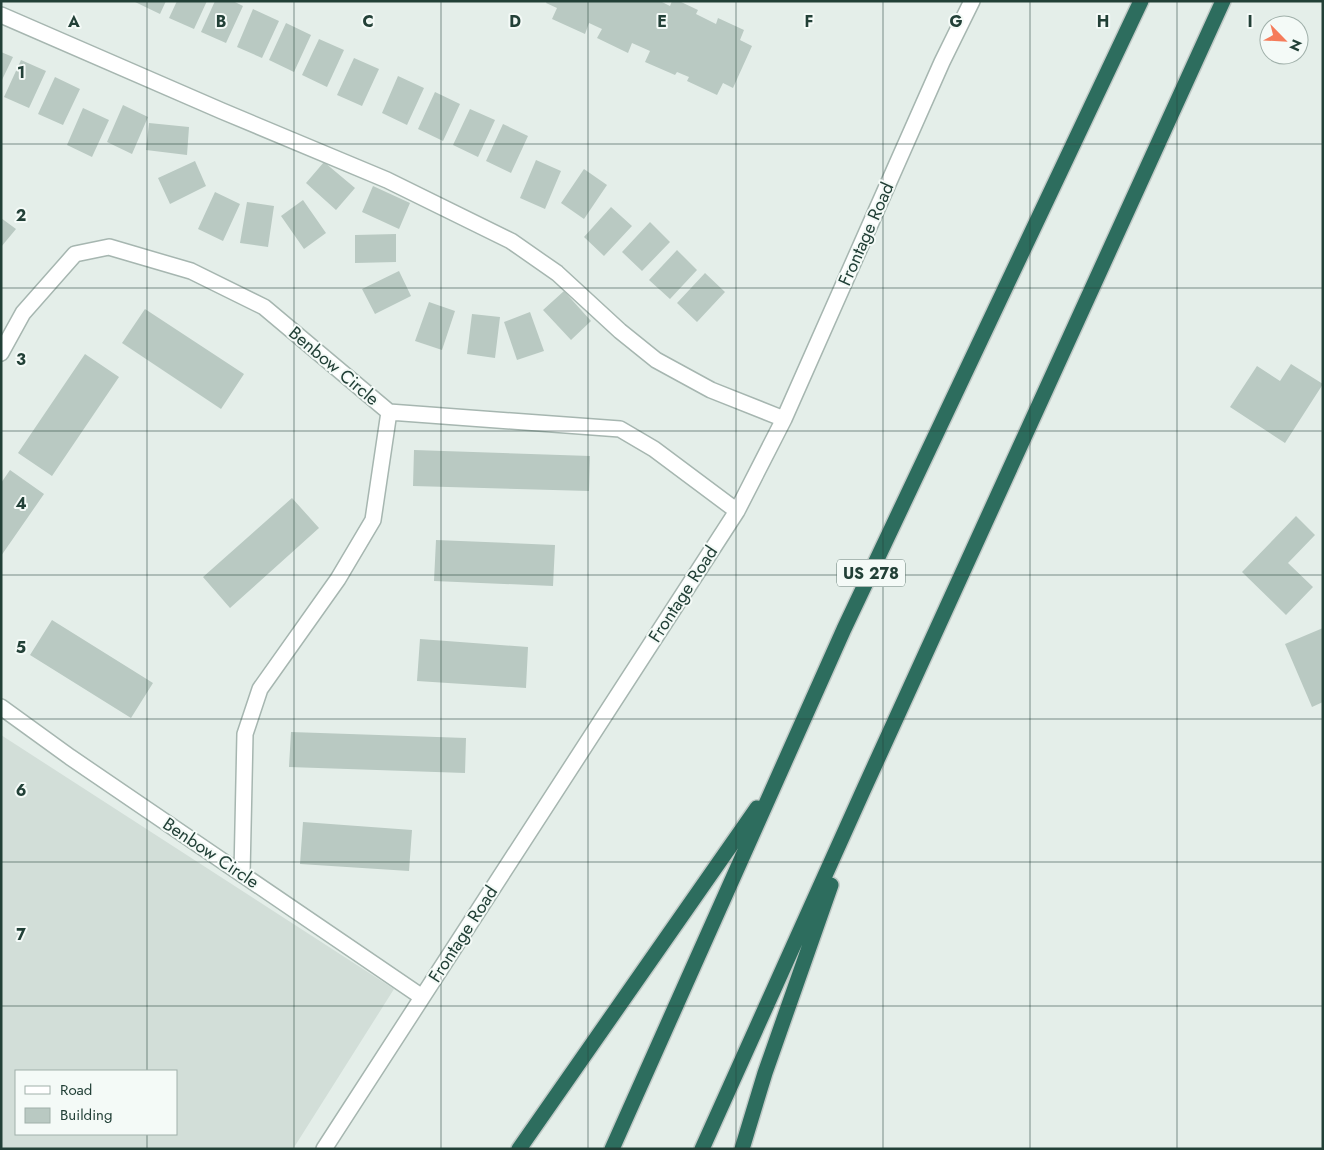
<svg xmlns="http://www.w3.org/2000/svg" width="1324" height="1150" viewBox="0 0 1324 1150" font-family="Jost,sans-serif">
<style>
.built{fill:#d2ded8;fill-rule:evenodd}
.building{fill:#b9c9c2}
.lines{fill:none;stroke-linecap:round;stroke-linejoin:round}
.street-casing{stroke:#a6b6b0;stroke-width:18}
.highway-casing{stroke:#c1cac7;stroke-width:18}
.street{stroke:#fff;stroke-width:15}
.highway{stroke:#2d6d5e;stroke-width:15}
.grid{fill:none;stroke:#224037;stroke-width:1;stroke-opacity:0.55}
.labels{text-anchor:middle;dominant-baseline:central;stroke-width:4;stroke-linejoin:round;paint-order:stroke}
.shield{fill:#f4faf7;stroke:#617871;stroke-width:1}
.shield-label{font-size:16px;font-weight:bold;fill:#224037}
.street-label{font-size:18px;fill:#224037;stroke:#f4faf7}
.grid-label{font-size:16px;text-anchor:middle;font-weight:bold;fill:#224037;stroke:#f4faf7;stroke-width:4;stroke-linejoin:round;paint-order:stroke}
</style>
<rect width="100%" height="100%" fill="#e4eee9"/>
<path class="built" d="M 1,735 L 394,989 L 293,1149 L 1,1149 ZM 16,1071 L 176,1071 L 176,1134 L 16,1134 Z"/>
<path class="building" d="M 133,1 L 166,1 L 160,14 Z
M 177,1 L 207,1 L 194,29 L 169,18 Z
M 215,1 L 233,1 L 243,6 L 226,43 L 201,32 Z
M 547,1 L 660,1 L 670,6 L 672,1 L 679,1 L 698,10 L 696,14 L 716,24 L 718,18 L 744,30 L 740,40 L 752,46 L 733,88 L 723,83 L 717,95 L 687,81 L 689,77 L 677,72 L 675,75 L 645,62 L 650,51 L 632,43 L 628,53 L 597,38 L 602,29 L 589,23 L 585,34 L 552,19 L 557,8 L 546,3 Z
M 253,9 L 279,21 L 262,58 L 237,47 Z
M 286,23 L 311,35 L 294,72 L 269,60 Z
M 319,39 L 344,50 L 327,87 L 302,75 Z
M 1,52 L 13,57 L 1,82 Z
M 354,58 L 379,69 L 362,106 L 337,95 Z
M 21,60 L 46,71 L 29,108 L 4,97 Z
M 398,76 L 424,88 L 407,125 L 382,113 Z
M 55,77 L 80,89 L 63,125 L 38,114 Z
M 435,92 L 460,104 L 443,141 L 418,129 Z
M 123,105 L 148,117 L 132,154 L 107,142 Z
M 83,108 L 109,120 L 92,157 L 67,145 Z
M 470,109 L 495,120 L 478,157 L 453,145 Z
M 149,123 L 189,127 L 187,155 L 146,150 Z
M 503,124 L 528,136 L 511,173 L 486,161 Z
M 536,160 L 561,171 L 545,209 L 520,198 Z
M 195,161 L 206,186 L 170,204 L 158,178 Z
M 324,162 L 355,188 L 336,210 L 306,183 Z
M 584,169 L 607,185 L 584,219 L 561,203 Z
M 373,186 L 410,203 L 399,229 L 362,212 Z
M 215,192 L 240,204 L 223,241 L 198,229 Z
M 303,200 L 326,233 L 304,249 L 281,216 Z
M 247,202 L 274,206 L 268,247 L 240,243 Z
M 611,207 L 632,226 L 604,256 L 584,237 Z
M 1,218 L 16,229 L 1,247 Z
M 650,222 L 670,242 L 642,271 L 622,252 Z
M 396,234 L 396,262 L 355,263 L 355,235 Z
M 677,250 L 697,270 L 670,299 L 649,280 Z
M 399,271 L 411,296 L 375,314 L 362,289 Z
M 705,273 L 725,292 L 697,322 L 677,303 Z
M 564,291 L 591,321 L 571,340 L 543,310 Z
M 429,302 L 455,311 L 442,350 L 415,341 Z
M 145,309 L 244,374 L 221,409 L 122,343 Z
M 530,312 L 544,351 L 517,360 L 504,322 Z
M 472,314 L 500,317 L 495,358 L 467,354 Z
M 85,354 L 119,377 L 52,476 L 18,453 Z
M 1291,364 L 1323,384 L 1285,443 L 1230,407 L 1257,366 L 1280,381 Z
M 414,450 L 590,456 L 589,491 L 413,486 Z
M 10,470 L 44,494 L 1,556 L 1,483 Z
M 292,498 L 319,528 L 230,608 L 203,577 Z
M 1296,516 L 1315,535 L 1288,563 L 1313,587 L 1286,615 L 1242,572 Z
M 436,540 L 555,545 L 553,586 L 434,581 Z
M 52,620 L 153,683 L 131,718 L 30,655 Z
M 1323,628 L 1323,702 L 1312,707 L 1285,644 Z
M 420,639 L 528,647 L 526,688 L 417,681 Z
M 291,732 L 466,738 L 465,773 L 289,767 Z
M 303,822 L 412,830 L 409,871 L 300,864 Z"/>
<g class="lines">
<defs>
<path id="street" d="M 1,15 L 222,111 L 387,180 L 511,241 L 557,273 L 620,331 L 656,360 L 711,390 L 784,419
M 1,353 L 23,313 L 75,254 L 109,247 L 191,271 L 264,307 L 389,412 L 620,429 L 654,449 L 737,511
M 1,707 L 70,757 L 422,997
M 242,874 L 245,734 L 260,689 L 338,579 L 373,520 L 389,412
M 324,1149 L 737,511 L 784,419 L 942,62 L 972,1"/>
<path id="highway" d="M 519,1149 L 757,808
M 612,1149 L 844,629 L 1141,1
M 702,1149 L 863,791 L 1223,1
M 742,1149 L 765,1073 L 831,885"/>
</defs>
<use href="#street" class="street-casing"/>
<use href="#highway" class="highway-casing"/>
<use href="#street" class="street"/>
<use href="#highway" class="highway"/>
</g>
<path class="grid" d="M 147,1 L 147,1071M 294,1 L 294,1149M 441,1 L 441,1149M 588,1 L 588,1149M 736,1 L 736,1149M 883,1 L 883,1149M 1030,1 L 1030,1149M 1177,1 L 1177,1149M 1,144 L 1323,144M 1,288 L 1323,288M 1,431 L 1323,431M 1,575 L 1323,575M 1,719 L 1323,719M 1,862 L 1323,862M 1,1006 L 1323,1006M 147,1134 L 147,1149"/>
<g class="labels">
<rect class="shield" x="837" y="559.5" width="68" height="27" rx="4"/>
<g class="shield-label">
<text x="871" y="573">US 278</text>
</g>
<g class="street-label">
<text transform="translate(866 234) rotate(-66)">Frontage Road</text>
<text transform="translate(334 366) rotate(40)">Benbow Circle</text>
<text transform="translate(683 594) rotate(-57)">Frontage Road</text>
<text transform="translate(211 853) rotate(34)">Benbow Circle</text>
<text transform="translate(463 934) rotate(-57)">Frontage Road</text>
</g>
</g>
<g class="grid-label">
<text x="74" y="27">A</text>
<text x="221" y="27">B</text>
<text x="368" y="27">C</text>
<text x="515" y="27">D</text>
<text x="662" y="27">E</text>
<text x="809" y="27">F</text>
<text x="956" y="27">G</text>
<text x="1103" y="27">H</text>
<text x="1250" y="27">I</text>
<text x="21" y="78">1</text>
<text x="21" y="221">2</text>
<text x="21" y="365">3</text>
<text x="21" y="509">4</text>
<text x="21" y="653">5</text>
<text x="21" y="796">6</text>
<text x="21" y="940">7</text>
</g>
<rect width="1324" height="1150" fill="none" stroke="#224037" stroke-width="5"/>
<rect x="15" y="1070" width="162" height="65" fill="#f4faf7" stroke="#a0b0aa"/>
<rect x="25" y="1086" width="25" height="8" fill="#ffffff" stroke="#a0b0aa"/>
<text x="60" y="1095" font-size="15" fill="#224037">Road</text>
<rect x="25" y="1108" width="25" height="15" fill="#b9c9c2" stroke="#a0b0aa"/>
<text x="60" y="1120" font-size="15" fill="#224037">Building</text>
<g transform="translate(1284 40) rotate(114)"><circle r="24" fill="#f4faf7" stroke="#a0b0aa"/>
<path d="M0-4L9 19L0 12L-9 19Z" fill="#f57b5a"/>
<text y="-8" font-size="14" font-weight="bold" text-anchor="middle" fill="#224037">N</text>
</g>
</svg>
